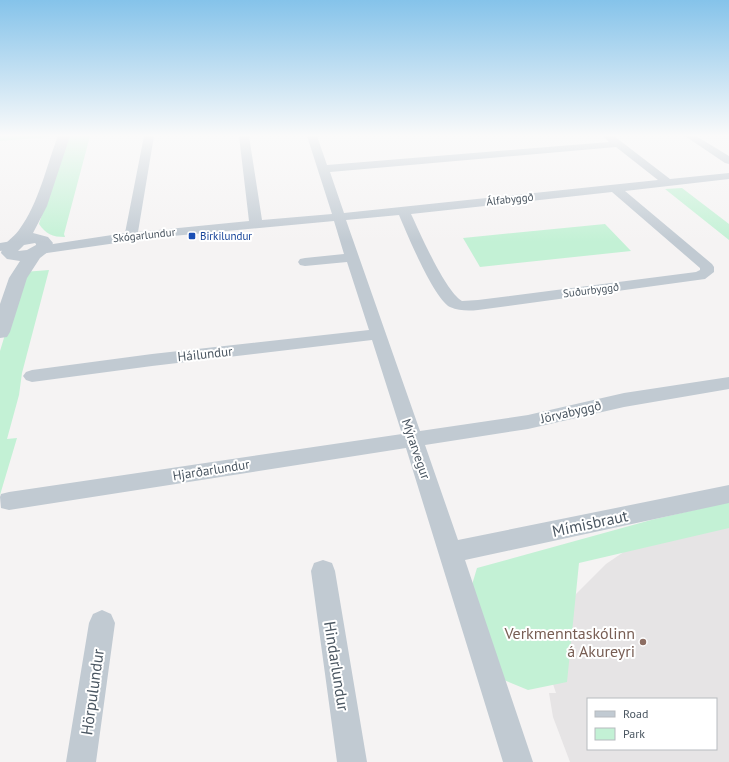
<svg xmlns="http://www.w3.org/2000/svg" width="729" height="762" viewBox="0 0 729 762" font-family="'PT Sans',sans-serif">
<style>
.education{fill:#e6e4e5;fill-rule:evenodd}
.green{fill:#c3f1d5}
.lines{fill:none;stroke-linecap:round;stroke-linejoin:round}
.minor{fill:#c1cad2;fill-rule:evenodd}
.tertiary{fill:#c1cad2;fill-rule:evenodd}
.transit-dot{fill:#1a4fb4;stroke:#fff;stroke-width:1.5}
.education-dot{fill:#8d6e63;stroke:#fff;stroke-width:1.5}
.labels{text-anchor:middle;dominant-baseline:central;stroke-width:4;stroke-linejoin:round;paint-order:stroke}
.far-street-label{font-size:11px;fill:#4a5661;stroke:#fff}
.far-transit-label{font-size:11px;fill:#164399;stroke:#fff;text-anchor:start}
.street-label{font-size:13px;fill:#4a5661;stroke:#fff}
.near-street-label{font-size:16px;fill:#4a5661;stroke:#fff}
.near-education-label{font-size:16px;fill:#785e54;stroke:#fff;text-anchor:end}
</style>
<rect width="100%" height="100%" fill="#f5f3f3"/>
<path class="education" d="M 729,523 L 729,762 L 570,762 L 553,717 L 549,693 L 556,693 L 553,684 L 562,623 L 576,594 L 606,564 L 637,543 ZM 588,699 L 716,699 L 716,749 L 588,749 Z"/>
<path class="green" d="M 0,136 L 49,136 L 49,137 L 0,141 Z
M 68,136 L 90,136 L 64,234 L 65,237 C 52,237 46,234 39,224 L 65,140 Z
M 682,188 L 729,224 L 729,240 L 665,189 Z
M 605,224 L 631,251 L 480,267 L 463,238 Z
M 49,270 L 22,373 L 19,395 L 7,439 L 17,438 L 0,495 L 0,351 L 24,272 Z
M 729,502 L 729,528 L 579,563 L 567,682 L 528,690 L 504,680 L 471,588 L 477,568 L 651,520 Z"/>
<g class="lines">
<path class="minor" d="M 144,136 L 154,136 L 138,232 L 249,221 L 239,136 L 249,136 L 262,220 L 332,214 L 307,136 L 317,136 L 327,165 L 609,142 L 604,137 L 605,136 L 614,136 L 670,179 L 729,173 L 729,179 L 625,191 L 712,264 L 714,267 L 714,272 L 705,279 L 478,310 C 469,311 459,311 450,307 C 434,299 407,234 399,215 L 346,220 L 420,431 L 528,415 L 624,393 L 729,377 L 729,389 L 624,407 L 528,429 L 425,445 L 458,540 L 729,485 L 729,503 L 465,560 L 533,762 L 503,762 L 406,448 L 9,510 L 1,508 L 0,497 L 1,494 L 9,492 L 402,434 L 372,340 L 152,366 L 32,382 L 26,380 L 23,376 L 26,372 L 32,370 L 152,354 L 369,330 L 347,262 L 305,266 L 300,265 L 298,262 L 300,259 L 305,258 L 344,254 L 334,221 L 151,238 L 40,254 L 35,253 L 33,250 L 35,247 L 40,246 L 125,233 ZM 616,147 L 658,180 L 344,213 L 330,172 ZM 612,192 L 700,268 L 700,270 L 696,272 L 478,300 L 462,301 C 445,291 420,233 411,214 Z
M 685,136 L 696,136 L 729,156 L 729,164 L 725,163 Z
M 12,241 L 17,242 L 19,245 L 17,248 L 0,251 L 0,243 Z
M 323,560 L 332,563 L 335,571 L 367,762 L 337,762 L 311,571 L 314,563 Z
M 102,610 L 111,614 L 115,623 L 96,762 L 66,762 L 89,623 L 93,614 Z"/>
<path class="tertiary" d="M 58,136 L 70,136 L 47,206 L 33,233 L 48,237 L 53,243 L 49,251 L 40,258 L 27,278 L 10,332 L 7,337 L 0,338 L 0,304 L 9,278 L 20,261 L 7,259 L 1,253 C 3,242 13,239 19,230 C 39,203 46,167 58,136 ZM 35,243 L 36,244 L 36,245 L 27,250 L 18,251 L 24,245 Z"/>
</g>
<linearGradient id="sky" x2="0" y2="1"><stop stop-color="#85c3ea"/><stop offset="0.56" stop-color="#fafafa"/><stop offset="1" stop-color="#fafafa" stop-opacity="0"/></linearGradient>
<rect width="729" height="242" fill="url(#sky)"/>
<rect class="transit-dot" x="188" y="232" width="8" height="8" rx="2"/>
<circle class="education-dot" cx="643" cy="642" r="4"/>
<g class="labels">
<g class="far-street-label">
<text transform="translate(510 199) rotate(-6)">Álfabyggð</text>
<text transform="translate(144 235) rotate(-6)">Skógarlundur</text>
<text transform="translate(591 290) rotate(-7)">Suðurbyggð</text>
</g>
<g class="far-transit-label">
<text x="200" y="236">Birkilundur</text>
</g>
<g class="street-label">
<text transform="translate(205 354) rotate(-6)">Háilundur</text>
<text transform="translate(571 412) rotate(-13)">Jörvabyggð</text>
<text transform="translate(416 449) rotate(71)">Mýrarvegur</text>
<text transform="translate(211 470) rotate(-9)">Hjarðarlundur</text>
</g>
<g class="near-street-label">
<text transform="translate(590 523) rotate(-12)">Mímisbraut</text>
<text transform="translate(337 666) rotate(81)">Hindarlundur</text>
<text transform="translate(92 692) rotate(-82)">Hörpulundur</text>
</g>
<g class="near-education-label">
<text x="635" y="633">Verkmenntaskólinn<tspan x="635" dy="18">á Akureyri</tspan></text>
</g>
</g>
<rect x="587" y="698" width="130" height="52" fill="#ffffff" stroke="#b7bbc0"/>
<rect x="595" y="711" width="20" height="6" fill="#c1cad2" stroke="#b7bbc0"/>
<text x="623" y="718" font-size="12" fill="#4a5661">Road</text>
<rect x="595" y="728" width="20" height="12" fill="#c3f1d5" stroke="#b7bbc0"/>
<text x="623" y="738" font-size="12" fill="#4a5661">Park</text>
</svg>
